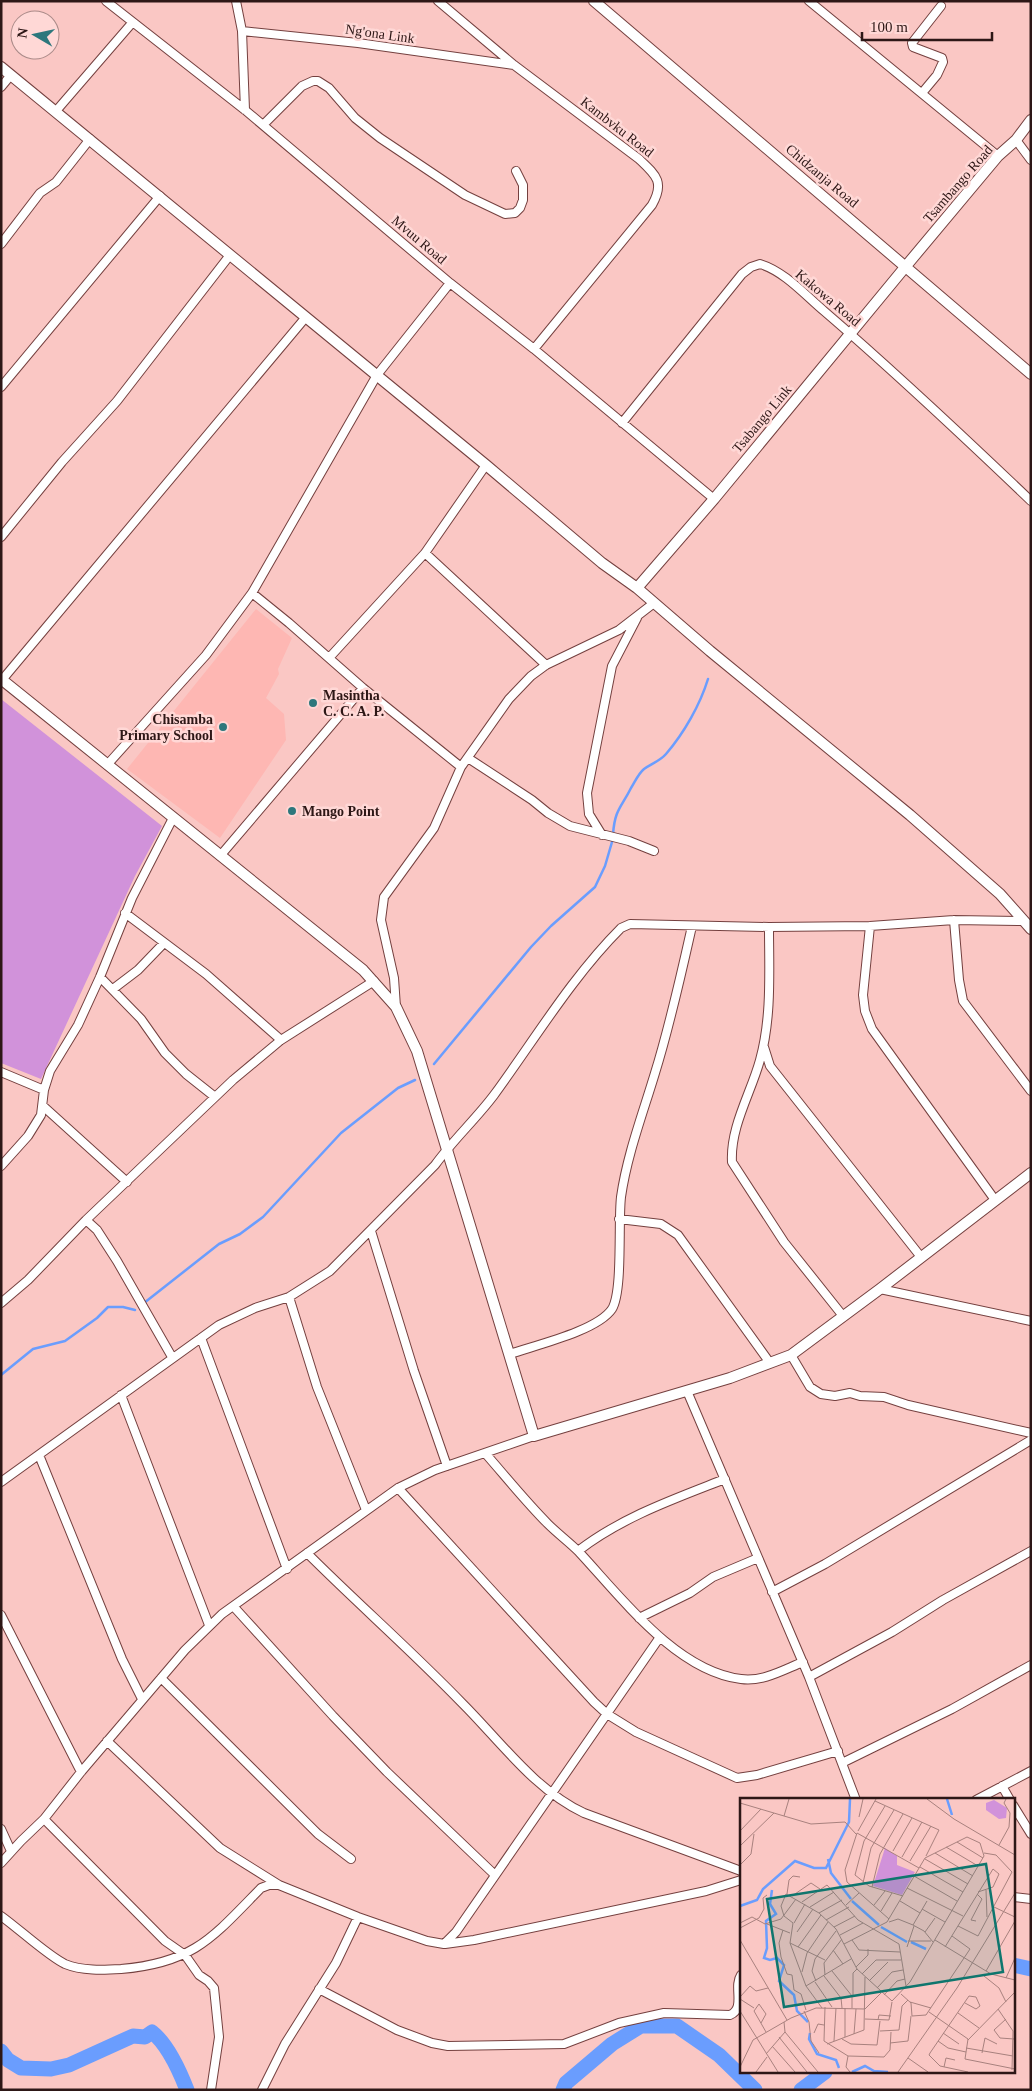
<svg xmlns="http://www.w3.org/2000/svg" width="1032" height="2091" viewBox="0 0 1032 2091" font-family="'Times New Roman',serif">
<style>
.built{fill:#feb7b3}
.green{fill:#d192da}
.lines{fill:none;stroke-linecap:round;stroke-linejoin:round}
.stream{stroke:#6a9dfe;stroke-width:2.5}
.river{stroke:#6a9dfe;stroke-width:15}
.minor-casing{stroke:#74403f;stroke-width:10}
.tertiary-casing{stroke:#74403f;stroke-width:12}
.minor{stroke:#fff;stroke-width:8}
.tertiary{stroke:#fff;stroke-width:10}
.poi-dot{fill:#2d777c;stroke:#ffd8d6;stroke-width:2}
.labels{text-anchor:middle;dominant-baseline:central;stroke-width:5;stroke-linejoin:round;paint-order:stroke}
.street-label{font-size:14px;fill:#2d1716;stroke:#ffd8d6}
.poi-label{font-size:14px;font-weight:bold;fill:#2d1716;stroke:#ffd8d6;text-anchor:start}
.inset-river{fill:none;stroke:#6a9dfe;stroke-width:2.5}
.inset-road{fill:none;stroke:#a8817e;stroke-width:1}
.view{fill:#0f766e;fill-opacity:0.15;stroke:#0f766e;stroke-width:2.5}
.inset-edge{fill:none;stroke:#2d1716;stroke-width:2.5}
</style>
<rect width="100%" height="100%" fill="#fac7c4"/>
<path class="built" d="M 256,609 L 292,638 L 278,669 L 279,674 L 266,698 L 284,714 L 286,740 L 220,838 L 127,769 Z"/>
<path class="green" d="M 1,699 L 162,826 L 135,876 L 41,1079 L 1,1063 Z"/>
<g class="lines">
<path class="stream" d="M 613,834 C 615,809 621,808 631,788 C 635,782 638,774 644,769 C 651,764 660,761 666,754 C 684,733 700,705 708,679
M 434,1064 L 531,947 L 551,926 L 595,887 L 605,866 L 612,842
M 144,1303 L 219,1244 L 240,1234 L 263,1217 L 341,1133 L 398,1088 L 415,1080
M 1,1375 L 33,1349 L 65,1341 L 97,1318 L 108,1307 L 123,1307 L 135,1310"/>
<path class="river" d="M 1013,1965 L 1031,1969
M 1,2051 L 8,2060 L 21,2068 L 51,2069 L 69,2065 L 133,2036 L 145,2037 L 152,2032 C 167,2044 180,2072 187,2090
M 563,2090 L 566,2083 L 612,2044 L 641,2026 L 677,2026 L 719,2055 L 755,2090
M 801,2090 L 825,2072"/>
<defs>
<path id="minor" d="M 106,1 L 245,110 L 450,283 L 534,349 L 714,499
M 236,1 L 242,31 L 245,110
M 438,1 L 514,65 L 639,159 C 656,175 665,182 652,205 L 534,349
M 809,1 L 998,156
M 242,31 L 358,43 L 514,65
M 1,87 L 11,75
M 922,93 L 937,75 L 943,62 L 942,58 L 913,47 L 912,43 L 941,6
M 56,111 L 132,23
M 263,125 L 302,86 L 313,81 L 318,81 L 329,88 L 355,118 L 380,138 L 465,195 L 505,214 L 515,213 L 520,208 L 523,200 L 523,185 L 516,171
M 1016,140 L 1031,160
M 1,244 L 40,193 L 56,182 L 90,139
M 1,387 L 160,196
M 622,423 L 742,274 L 751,267 L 760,264 C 784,271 805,295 824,311 C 895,372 963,436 1031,501
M 1,537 L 62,462 L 117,401 L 230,255
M 425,553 L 546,665
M 252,593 L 289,623 L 363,688 L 461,767
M 329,658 L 425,553 L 486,465
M 2,680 L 306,317
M 468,758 L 532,800 L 548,813 L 570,826 L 629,841 L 654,851
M 107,765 L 206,655 L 252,593 L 377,375 L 450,283
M 602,835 L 589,814 L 587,793 L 612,666 L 637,618
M 220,856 L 363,688
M 125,913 L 206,974 L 281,1040
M 954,920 L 959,980 L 963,1001 L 1031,1091
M 870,926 L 863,995 L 865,1011 L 872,1029 L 995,1200
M 769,927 C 769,970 772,1017 760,1060 C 751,1093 730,1127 732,1162 L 784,1242 L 843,1316
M 100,977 L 141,1019 L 165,1053 L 186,1074 L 215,1097
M 113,989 L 138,970 L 164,943
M 396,1007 L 394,978 L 381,920 L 384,897 L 434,828 L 461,767 L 509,699 L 531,676 L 546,665 L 619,630 L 654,603
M 764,1047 L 770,1066 L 921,1257
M 1,1072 L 44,1090
M 43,1106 L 127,1182
M 1,1166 L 28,1136 L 41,1115 L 44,1090 L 50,1071 L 78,1025 L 100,977 L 132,898 L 173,818
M 619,1219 L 661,1224 L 678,1235 L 770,1363
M 86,1220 L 97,1230 L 117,1261 L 172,1357
M 371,1231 L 414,1371 L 447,1466
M 880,1289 L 1031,1321
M 289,1297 L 317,1387 L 366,1510
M 1,1303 L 28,1280 L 86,1220 L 233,1080 L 281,1040 L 374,981
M 201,1338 L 287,1569
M 510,1354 C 536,1345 597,1331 612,1309 C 623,1291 618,1222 621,1197 C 627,1155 643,1113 655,1073 C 670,1025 681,975 692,926
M 791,1355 L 810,1387 L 821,1394 L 835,1396 L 850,1393 L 860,1396 L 884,1397 L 908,1405 L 1031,1433
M 687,1391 L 809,1677 L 856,1800
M 121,1395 L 209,1625
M 485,1453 C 506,1477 526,1502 548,1524 C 558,1534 569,1542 579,1552 C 621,1597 676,1671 741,1679 C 763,1682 783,1670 803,1662
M 39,1455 L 122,1659 L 142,1699
M 1,1482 L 219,1325 L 255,1308 L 289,1297 L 330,1271 L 435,1165 C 453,1140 476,1119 494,1095 C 535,1039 572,977 621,928 L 630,924 L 769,927 L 870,926 L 954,920 L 1024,921
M 398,1488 L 594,1702 L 607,1714 L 636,1732 L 737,1778 L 757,1775 L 838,1751
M 578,1551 C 622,1517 674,1499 725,1479
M 307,1553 C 358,1604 413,1652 463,1704 C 500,1741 536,1791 584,1813 L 741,1871
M 772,1592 L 825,1564 L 1031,1440
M 234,1607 L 333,1716 L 387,1772 L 495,1875
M 1,1615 L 81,1772
M 639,1618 L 690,1593 L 713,1577 L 758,1558
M 809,1677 L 892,1632 L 943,1600 L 1031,1551
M 161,1678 L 318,1834 L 351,1859
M 107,1741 L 220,1848 L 279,1885
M 842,1763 L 952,1709 L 1031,1665
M 1002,1786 L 1010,1800
M 976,1800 L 1031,1771
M 1013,1805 L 1031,1834
M 44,1819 L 165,1941 L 185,1955 L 199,1975 L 208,1981 L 214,1988 L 219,2037 L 211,2090
M 1,1829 L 11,1851
M 1,1863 L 21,1841 L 44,1819 L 81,1772 L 185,1650 L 222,1614 L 398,1488 L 435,1470 L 534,1436
M 1013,1897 L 1031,1899
M 1,1916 C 18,1928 48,1956 65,1964 C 82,1971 103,1970 121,1969 C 194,1963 213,1937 261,1888 L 269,1885 L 279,1885 L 358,1917 L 427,1941 L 444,1944 L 456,1932 L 660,1637
M 445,1944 L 474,1940 L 706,1891 L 741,1880
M 319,1989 L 397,2030 L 432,2043 L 448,2046 L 564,2044 L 619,2023 L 664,2013 L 730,2015 C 746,2008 733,1987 741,1975
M 262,2090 L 285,2044 L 336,1963 L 358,1917"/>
<path id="tertiary" d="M 594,1 L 1031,374
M 1,67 L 486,465 L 602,563 L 637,588 L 710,651 L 910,815 L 1000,894 L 1031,929
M 637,588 L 714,499 L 906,266 L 998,156 L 1016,140 L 1031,120
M 1,679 L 363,970 L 396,1007 L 417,1051 L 534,1436 L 730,1378 L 791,1355 L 880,1289 L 1031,1173"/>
</defs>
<use href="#minor" class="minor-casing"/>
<use href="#tertiary" class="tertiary-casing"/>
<use href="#minor" class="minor"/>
<use href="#tertiary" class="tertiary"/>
</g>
<g class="poi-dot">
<circle cx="313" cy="703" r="5"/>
<circle cx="223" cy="727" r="5"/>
<circle cx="292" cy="811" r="5"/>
</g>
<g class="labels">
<g class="street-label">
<text transform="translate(380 34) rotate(8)">Ng'ona Link</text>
<text transform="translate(617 127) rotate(38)">Kambvku Road</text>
<text transform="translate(822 176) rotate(40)">Chidzanja Road</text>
<text transform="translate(958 184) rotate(-49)">Tsambango Road</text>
<text transform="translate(419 240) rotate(40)">Mvuu Road</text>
<text transform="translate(828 298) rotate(40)">Kakowa Road</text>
<text transform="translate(762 419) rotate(-50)">Tsabango Link</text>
</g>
<g class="poi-label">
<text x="323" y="695">Masintha<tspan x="323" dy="16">C. C. A. P.</tspan></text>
<text x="213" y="719" text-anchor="end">Chisamba<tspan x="213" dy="16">Primary School</tspan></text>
<text x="302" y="811">Mango Point</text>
</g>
</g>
<g transform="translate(740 1798)">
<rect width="275" height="275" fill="#fac7c4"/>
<path d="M 254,2 L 267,10 L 266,20 L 259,21 L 246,12 L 246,5 ZM 145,50 L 157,58 L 157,67 L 175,74 L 162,97 L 133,88 Z" fill="#d192da"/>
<path class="inset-river" d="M 207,1 L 212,17M 88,61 L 91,75 L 111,101M 32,92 L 30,106 L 36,116 L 26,123 L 27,150 L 24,160 L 30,162 L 37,160 L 44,167 L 39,183 L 54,197 L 57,213 L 68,224M 112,103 L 139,127M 0,108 L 17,102 L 23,91 L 55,63 L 74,70 L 86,70 L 109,24 L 110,1M 141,129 L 167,144M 171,144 L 186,151M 70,235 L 69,241 L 77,256 L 96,262 L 99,270M 112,274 L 125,268 L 134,273 L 148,274"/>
<path class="inset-road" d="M 187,1 L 214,21 L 275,57M 135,3 L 199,32 L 186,58M 0,5 L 44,18 L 49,1M 145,8 L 124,43 L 115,77 L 129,88 L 163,98M 44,18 L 71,26 L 105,24 L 116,36M 119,19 L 123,1M 0,33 L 21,11M 118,33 L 136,1M 217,44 L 243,60M 1,47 L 34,15M 259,47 L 269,29 L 270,15 L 264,5 L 266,1M 206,49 L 238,68M 153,53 L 172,20M 195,55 L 233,78M 162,59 L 182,24M 185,61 L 228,86M 170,63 L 191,28M 0,67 L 11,56 L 14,36M 180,69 L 223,94M 174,78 L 217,103M 123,85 L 131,50 L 154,12M 132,89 L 140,56 L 163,16M 167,90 L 223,118M 246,92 L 247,119M 238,94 L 253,89M 47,96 L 49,82 L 53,78 L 60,79M 52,98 L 71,85 L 80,91M 160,103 L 180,115M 62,104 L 87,87 L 118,122 L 159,146 L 166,188M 106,107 L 119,95M 134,107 L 145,93M 70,109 L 94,94M 254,109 L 275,119M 182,111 L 205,124M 141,113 L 152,95M 79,115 L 102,102M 149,121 L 107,84 L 105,72 L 117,35 L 179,70M 86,122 L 109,109M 236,123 L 231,122 L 242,101 L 237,96M 149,124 L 158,121 L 173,127 L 184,133 L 193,144M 0,125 L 12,119 L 25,126 L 41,121 L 56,101M 54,125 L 65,106M 27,126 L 50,135M 173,127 L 187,103M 218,128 L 238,138 L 272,74 L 256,57 L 244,55M 94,129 L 115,118M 0,130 L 19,120 L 24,111 L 23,100 L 27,97M 43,132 L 39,145 L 41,159 L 47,176 L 52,177 L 54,192 L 61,196 L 66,212M 57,134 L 73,111M 185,134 L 195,120M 100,137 L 123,125M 0,142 L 47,222M 112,142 L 119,152 L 160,154M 195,142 L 251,176 L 275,182M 168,143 L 191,143M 50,145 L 66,188 L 82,210M 58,149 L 81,117M 167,149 L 174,128M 205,149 L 253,71 L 259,76 L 253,89M 93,152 L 103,166M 85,162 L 50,145 L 53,125 L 44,118 L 41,108 L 46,96 L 79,115 L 96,131 L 117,171 L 152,203 L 170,184 L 244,58 L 240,45 L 227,39 L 185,60 L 147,124 L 104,146M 116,169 L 128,157 L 128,151M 92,173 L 112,198 L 112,210M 246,173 L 275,123M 62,174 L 67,155 L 88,124M 122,176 L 136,162 L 161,162M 85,177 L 84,165 L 102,141M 84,178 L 101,200 L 102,210M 244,178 L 259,190 L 266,204M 266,180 L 275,160M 76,183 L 72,173 L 75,161 L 96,133M 129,183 L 148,164M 75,184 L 92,209M 66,188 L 111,161M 137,190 L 152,174 L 163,172M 161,196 L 171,205 L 172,218 L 186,217 L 230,151 L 212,138M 144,197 L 157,183 L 165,181M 113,198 L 113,175 L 117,171M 0,199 L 10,188 L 16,193 L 28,190M 0,201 L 14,210M 170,204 L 191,210M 225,205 L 236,211 L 240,208 L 236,199 L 229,198 L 190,255 L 189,257 L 200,268 L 228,274M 85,209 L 84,243 L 108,258 L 144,259 L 150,252 L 151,234M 258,211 L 273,233 L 272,272M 0,213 L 38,274M 64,213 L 69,224 L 71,243 L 79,255M 189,214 L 228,241 L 225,261 L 275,271M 218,215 L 239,230M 125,221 L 149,222 L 152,204M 266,221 L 254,232 L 260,240 L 274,241M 138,222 L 139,217 L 151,218M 44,224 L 45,234 L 78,274M 21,225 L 26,216 L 19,206 L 14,213 L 26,234M 140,233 L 159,232 L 162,208 L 168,202M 74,235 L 78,226 L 84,227M 203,235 L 219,246M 114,236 L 116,211M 39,239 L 67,274M 105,239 L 105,210M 102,241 L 111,246 L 137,247 L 140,223M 228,242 L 275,194M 94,243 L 96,210M 198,243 L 208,250 L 226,254M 150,245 L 168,243 L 171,218M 87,246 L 124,232 L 125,179M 32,248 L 55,274M 226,250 L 273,258M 242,255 L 245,240 L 257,246M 26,256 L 45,234M 108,258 L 106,269 L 110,274M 168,260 L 188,274M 0,269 L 13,242 L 51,220 L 76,210 L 125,211 L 141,195M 204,269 L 206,260 L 215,262M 16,274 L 27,259M 158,274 L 217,190 L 275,95"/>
<path class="view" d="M 246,66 L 263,174 L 44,209 L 27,101 Z"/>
<rect width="275" height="275" class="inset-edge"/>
</g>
<rect width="1032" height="2091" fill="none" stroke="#2d1716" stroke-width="5"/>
<g transform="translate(35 35) rotate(279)"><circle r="24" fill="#ffd8d6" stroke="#ab8b89"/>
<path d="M0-4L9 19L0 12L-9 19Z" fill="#2d777c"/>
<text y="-8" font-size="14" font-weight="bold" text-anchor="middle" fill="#2d1716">N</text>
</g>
<path d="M862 32v8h130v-8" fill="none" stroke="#2d1716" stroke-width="2.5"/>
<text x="870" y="32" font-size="15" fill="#2d1716" stroke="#ffd8d6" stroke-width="4" paint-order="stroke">100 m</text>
</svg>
